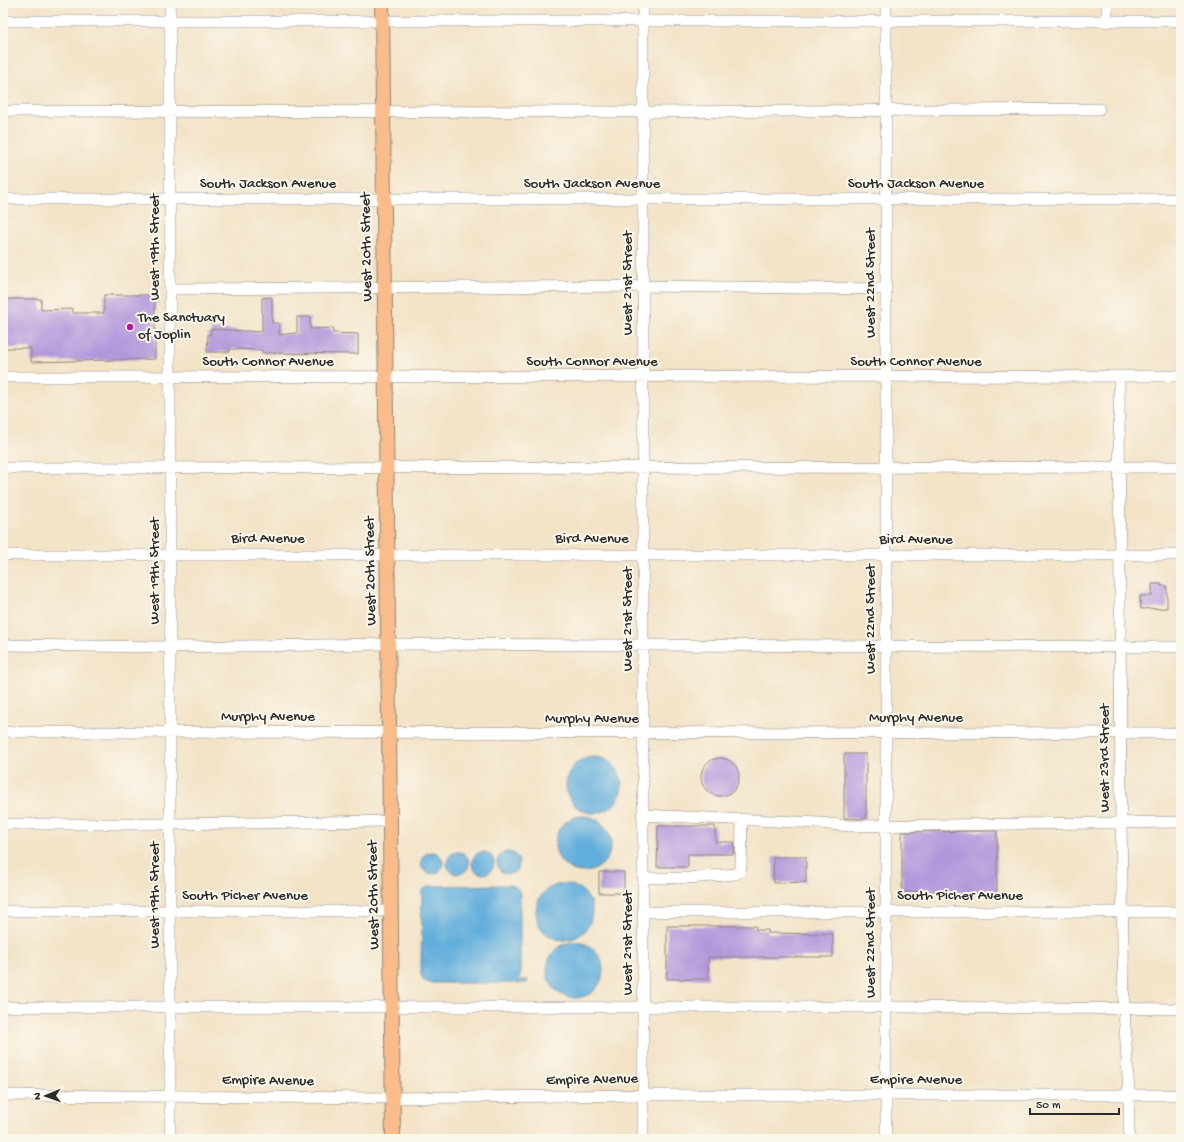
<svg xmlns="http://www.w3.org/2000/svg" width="1184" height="1142" viewBox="0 0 1184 1142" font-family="'Gochi Hand',sans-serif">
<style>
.water{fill:#63afdc;stroke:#476d84}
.building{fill:#b297db}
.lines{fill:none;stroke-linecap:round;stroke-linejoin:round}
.minor-casing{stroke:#8f8779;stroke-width:12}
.major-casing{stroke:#8f8779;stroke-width:16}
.minor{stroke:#fff;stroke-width:11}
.major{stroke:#f9bc8a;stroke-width:14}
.poi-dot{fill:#b5179e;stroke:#fbf7ec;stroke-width:1.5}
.labels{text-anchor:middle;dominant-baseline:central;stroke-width:4;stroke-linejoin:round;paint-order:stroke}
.street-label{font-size:15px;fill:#2b2b2b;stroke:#fbf7ec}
.poi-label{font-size:15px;fill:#2b2b2b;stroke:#fbf7ec;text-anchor:start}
</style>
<rect width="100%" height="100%" fill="#fbf7ec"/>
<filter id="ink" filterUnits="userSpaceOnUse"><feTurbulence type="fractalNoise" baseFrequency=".025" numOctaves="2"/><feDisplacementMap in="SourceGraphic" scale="8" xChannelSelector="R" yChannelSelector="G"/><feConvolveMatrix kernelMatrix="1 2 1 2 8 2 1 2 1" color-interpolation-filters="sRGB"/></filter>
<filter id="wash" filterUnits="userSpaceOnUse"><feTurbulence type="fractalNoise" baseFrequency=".012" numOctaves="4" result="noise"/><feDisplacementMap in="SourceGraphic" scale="16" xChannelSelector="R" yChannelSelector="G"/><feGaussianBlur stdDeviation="0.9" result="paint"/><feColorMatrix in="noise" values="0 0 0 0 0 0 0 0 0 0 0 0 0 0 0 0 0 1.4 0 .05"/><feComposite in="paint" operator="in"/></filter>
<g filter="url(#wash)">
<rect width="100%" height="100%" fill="#f3e3c7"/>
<path class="water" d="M566 785a28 28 0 1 1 56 0a28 28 0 1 1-56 0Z
M555 844a28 28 0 1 1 56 0a28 28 0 1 1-56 0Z
M472 863a11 11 0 1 1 22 0a11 11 0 1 1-22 0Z
M447 863a11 11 0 1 1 22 0a11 11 0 1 1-22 0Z
M497 863a11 11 0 1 1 22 0a11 11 0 1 1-22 0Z
M421 863a11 11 0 1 1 22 0a11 11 0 1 1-22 0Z
M536 912a28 28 0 1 1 56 0a28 28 0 1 1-56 0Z
M 511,885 L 517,888 L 520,893 L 520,976 L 518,980 L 528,980 L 527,983 L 430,983 L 424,981 L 421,975 L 422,890 L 430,886 Z
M547 970a28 28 0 1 1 56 0a28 28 0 1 1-56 0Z"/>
<g id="blocks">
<path class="building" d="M 104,295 L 155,295 L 155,359 L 31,362 L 31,348 L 3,348 L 3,299 L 41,299 L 41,310 L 73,309 L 73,313 L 104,313 Z
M 272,297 L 272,323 L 279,323 L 279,335 L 297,333 L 297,317 L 310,317 L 310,329 L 333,328 L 333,333 L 358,334 L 358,354 L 262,353 L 262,350 L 230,349 L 230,352 L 207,352 L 208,334 L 211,334 L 211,329 L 262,332 L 262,298 Z
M 1152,584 L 1161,584 L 1161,586 L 1167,586 L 1167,608 L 1141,609 L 1140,596 L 1152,596 Z
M 844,754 L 866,754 L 866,819 L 844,818 Z
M701 777a19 19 0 1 1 38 0a19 19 0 1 1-38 0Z
M 658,826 L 715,826 L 715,842 L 734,842 L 734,854 L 688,854 L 688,867 L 657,867 Z
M 997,831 L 997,895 L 952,895 L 952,891 L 902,892 L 902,832 Z
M 773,857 L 806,857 L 806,882 L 774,883 Z
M 599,872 L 624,872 L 624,893 L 599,893 Z
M 667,926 L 756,926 L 756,930 L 768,930 L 768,933 L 833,934 L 833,957 L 708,957 L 708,979 L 667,979 Z"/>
</g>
</g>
<g filter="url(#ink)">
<use href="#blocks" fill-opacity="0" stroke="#8f8779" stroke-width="1"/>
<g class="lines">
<defs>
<path id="minor" d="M 643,3 L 643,1139
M 1107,3 L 1107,22
M 3,21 L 1181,21
M 3,111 L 643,112 L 1099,109
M 3,199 L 1181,199
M 170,289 L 643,286 L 886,289
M 1119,376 L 1121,822 L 1124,1008 L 1129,1095 L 1129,1139
M 3,377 L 1181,376
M 3,468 L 1181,467
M 3,555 L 1181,555
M 3,645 L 170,647 L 389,644 L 1181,647
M 3,732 L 1181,733
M 642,815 L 819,823 L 850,826 L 1181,822
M 3,824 L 170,824 L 390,821
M 644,878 L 689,878 L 736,874 L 740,871 L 741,865 L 742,820
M 3,911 L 391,911
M 643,912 L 1181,912
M 3,1007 L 897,1007 L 1181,1009
M 3,1095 L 393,1098 L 643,1095 L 1181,1095
M 170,1139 L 170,3
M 886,1139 L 886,3"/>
<path id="major" d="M 382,3 L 393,1139"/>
</defs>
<use href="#minor" class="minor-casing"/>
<use href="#major" class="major-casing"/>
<use href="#minor" class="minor"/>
<use href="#major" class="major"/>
</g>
</g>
<circle class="poi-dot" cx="130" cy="327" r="4"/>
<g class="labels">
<g class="street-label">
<text x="268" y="184">South Jackson Avenue</text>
<text x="592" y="184">South Jackson Avenue</text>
<text x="916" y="184">South Jackson Avenue</text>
<text transform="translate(155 247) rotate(-90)">West 19th Street</text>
<text transform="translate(367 247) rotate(-91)">West 20th Street</text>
<text transform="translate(628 283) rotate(-90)">West 21st Street</text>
<text transform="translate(871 283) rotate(-90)">West 22nd Street</text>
<text x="268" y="362">South Connor Avenue</text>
<text x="592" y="362">South Connor Avenue</text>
<text x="916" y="362">South Connor Avenue</text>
<text x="268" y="539">Bird Avenue</text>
<text x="592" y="539">Bird Avenue</text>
<text x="916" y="540">Bird Avenue</text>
<text transform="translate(155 571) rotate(-90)">West 19th Street</text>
<text transform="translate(371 571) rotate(-91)">West 20th Street</text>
<text transform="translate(628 619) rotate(-90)">West 21st Street</text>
<text transform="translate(871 619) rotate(-90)">West 22nd Street</text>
<text x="268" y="717">Murphy Avenue</text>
<text x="916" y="718">Murphy Avenue</text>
<text x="592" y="719">Murphy Avenue</text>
<text transform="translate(1105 758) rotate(-90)">West 23rd Street</text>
<text transform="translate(155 895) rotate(-90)">West 19th Street</text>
<text transform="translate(374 895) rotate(-91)">West 20th Street</text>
<text x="245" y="896">South Picher Avenue</text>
<text x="960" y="896">South Picher Avenue</text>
<text transform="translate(628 943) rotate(-90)">West 21st Street</text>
<text transform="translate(871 943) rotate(-90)">West 22nd Street</text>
<text transform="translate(592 1080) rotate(-1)">Empire Avenue</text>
<text x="916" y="1080">Empire Avenue</text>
<text transform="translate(268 1081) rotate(1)">Empire Avenue</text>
</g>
<g class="poi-label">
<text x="138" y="318">The Sanctuary<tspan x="138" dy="17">of Joplin</tspan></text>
</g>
</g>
<rect width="1184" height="1142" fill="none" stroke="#fbf7ec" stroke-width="16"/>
<g transform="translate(46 1096) rotate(268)" stroke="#fbf7ec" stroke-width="3" paint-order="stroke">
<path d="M0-3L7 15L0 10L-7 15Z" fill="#2b2b2b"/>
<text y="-6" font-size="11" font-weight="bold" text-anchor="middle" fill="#2b2b2b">N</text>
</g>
<path d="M1030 1108v6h89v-6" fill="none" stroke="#2b2b2b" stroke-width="2"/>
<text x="1036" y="1108" font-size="12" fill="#2b2b2b" stroke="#fbf7ec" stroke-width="3" paint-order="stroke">50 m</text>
</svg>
